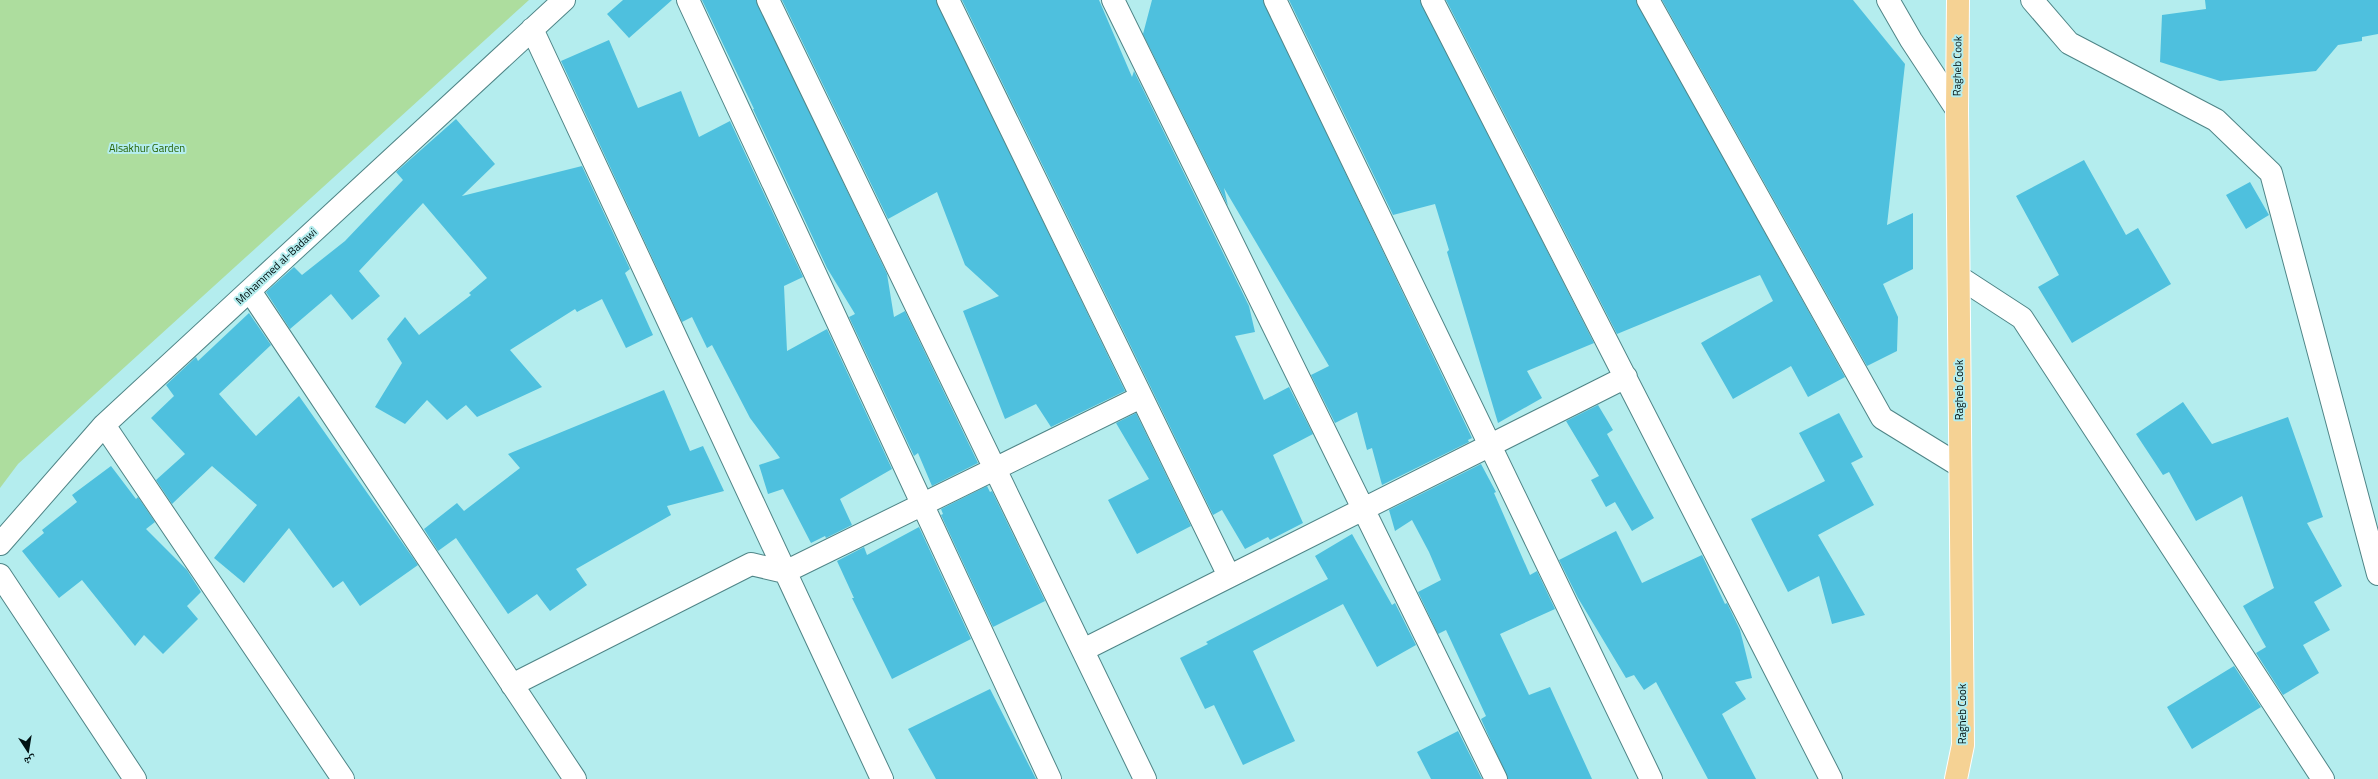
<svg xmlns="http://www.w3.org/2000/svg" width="2378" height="779" viewBox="0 0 2378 779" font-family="'Titillium Web','Noto Naskh Arabic',sans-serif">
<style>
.green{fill:#addd9e}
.building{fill:#4ec0de}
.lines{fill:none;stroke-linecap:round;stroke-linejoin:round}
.minor-casing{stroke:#4f8587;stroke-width:24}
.major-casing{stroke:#fff;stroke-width:24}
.minor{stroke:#fff;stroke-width:22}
.major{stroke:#f5d294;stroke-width:22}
.labels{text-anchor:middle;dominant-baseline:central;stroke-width:4;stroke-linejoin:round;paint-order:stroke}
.street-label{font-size:11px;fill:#001112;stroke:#b4edee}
.park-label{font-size:11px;fill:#256305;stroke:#b4edee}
</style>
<rect width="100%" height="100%" fill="#b4edee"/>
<path class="green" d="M 0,0 L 529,0 L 18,464 L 0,488 Z"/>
<path class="building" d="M 623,0 L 672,0 L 629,38 L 607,14 Z
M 702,0 L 756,0 L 887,274 L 894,317 L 905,311 L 978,463 L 932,486 L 918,453 L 914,456 L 849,317 L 855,314 L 827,268 L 753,109 L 754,109 Z
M 782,0 L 936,0 L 1125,391 L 1051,427 L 1036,404 L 1005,419 L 963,311 L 999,296 L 965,265 L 937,192 L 888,219 Z
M 962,0 L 1099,0 L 1132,77 L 1134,71 L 1249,306 L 1255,332 L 1235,336 L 1264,400 L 1289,387 L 1313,434 L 1273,455 L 1303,523 L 1270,540 L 1268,537 L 1245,549 L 1222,510 L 1213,515 Z
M 1152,0 L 1263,0 L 1472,438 L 1468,440 L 1469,442 L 1382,485 L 1372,448 L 1367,450 L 1357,412 L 1335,423 L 1311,375 L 1329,366 L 1224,188 L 1228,206 L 1143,34 Z
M 1289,0 L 1420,0 L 1594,343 L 1527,371 L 1542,398 L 1498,423 L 1447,252 L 1449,250 L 1435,204 L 1393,215 Z
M 1446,0 L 1636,0 L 1845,377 L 1808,397 L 1791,366 L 1733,399 L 1701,343 L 1773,301 L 1760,275 L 1617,334 Z
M 1662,0 L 1853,0 L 1905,64 L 1887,225 L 1913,213 L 1913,269 L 1883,284 L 1898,317 L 1897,351 L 1867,366 Z
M 2205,0 L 2378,0 L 2378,34 L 2362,37 L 2362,41 L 2338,45 L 2316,71 L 2220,81 L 2160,62 L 2162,15 L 2206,9 Z
M 609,40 L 638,108 L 681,91 L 699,137 L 730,121 L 803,277 L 784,286 L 787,351 L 827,329 L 892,469 L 840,499 L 852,525 L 826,538 L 825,536 L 811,543 L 783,489 L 768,494 L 759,465 L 780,458 L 750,418 L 712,345 L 707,348 L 692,317 L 682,322 L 561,61 Z
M 456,119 L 495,164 L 462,196 L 582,166 L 630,269 L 625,273 L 653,335 L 626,348 L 602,299 L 577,312 L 575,309 L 510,350 L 542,387 L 477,417 L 466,405 L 447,420 L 427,400 L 405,424 L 375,407 L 402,363 L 387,339 L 405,317 L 419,335 L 471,295 L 469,293 L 487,278 L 423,203 L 359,271 L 380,296 L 352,320 L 331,294 L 290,329 L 266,292 L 294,267 L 302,275 L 345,241 L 403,180 L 396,172 Z
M 2084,160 L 2126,235 L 2138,228 L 2171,284 L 2072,343 L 2038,287 L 2059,275 L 2016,196 Z
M 2250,182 L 2269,215 L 2246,229 L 2226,195 Z
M 249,313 L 271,345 L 219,394 L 256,436 L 299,396 L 418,565 L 360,606 L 343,581 L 333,588 L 289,528 L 244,583 L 214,558 L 257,505 L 212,466 L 172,504 L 156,480 L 185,454 L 151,418 L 174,396 L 166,385 L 196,357 L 198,361 Z
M 664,390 L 690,451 L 703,446 L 724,491 L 667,506 L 671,515 L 576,569 L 587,585 L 550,611 L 537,594 L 508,614 L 456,538 L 438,551 L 424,529 L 457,503 L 464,511 L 520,468 L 508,454 Z
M 2183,402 L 2212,444 L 2288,417 L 2323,517 L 2307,523 L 2342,586 L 2314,602 L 2330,630 L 2303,645 L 2319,673 L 2283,695 L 2256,653 L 2266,647 L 2243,606 L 2274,588 L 2242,496 L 2196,521 L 2169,472 L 2163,475 L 2136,434 Z
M 1598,405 L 1613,430 L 1607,434 L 1654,518 L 1632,531 L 1615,502 L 1606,507 L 1591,480 L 1599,476 L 1566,421 Z
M 1136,413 L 1191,526 L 1137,554 L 1108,500 L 1149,479 L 1116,423 Z
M 1839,413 L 1863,457 L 1851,463 L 1874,505 L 1818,535 L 1865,615 L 1832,624 L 1819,576 L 1788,592 L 1751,519 L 1825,481 L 1799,433 Z
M 1481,464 L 1496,492 L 1494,493 L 1530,575 L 1537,571 L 1555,609 L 1500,634 L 1529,695 L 1550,687 L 1592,779 L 1508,779 L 1481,719 L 1486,716 L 1446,630 L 1438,634 L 1418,592 L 1441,580 L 1429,552 L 1412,520 L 1395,531 L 1389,510 Z
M 111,466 L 136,499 L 138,497 L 155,522 L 146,529 L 187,570 L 201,592 L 187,606 L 198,619 L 163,654 L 144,635 L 135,646 L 82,580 L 59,598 L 22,551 L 44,533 L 42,530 L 77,502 L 72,495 Z
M 987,486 L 990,492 L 992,491 L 1045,601 L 993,627 L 941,515 L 943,514 L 941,509 Z
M 919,527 L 971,639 L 892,679 L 852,598 L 854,598 L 837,561 L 864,547 L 867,555 Z
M 1616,531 L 1642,583 L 1702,555 L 1725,604 L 1727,603 L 1740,630 L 1752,678 L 1735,682 L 1746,699 L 1722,714 L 1756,779 L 1708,779 L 1656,682 L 1644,690 L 1634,675 L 1626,678 L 1578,598 L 1559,560 Z
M 1352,534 L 1392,605 L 1395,603 L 1416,645 L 1377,667 L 1343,604 L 1253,651 L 1295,741 L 1243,765 L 1214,705 L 1205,709 L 1180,658 L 1208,644 L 1206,642 L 1328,579 L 1315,556 Z
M 2234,666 L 2261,707 L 2192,749 L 2167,707 Z
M 990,689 L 1036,779 L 936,779 L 908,729 Z
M 1458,731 L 1482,779 L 1431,779 L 1417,752 Z"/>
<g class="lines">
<defs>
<path id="minor" d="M 688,0 L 1050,779
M 768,0 L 1145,779
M 948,0 L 1229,576
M 1113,0 L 1496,779
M 1275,0 L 1651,779
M 1432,0 L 1831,779
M 1648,0 L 1882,418 L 1960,466
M 1888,0 L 1911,40 L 1957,110
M 2032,0 L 2069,43 L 2216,120 L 2271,173 L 2378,574
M 532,29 L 882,779
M 1959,277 L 2022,318 L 2323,779
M 250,291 L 575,779
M 104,425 L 343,779
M 0,544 L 104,425 L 564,0
M 0,575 L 135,779
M 1083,650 L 1626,377
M 512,685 L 751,564 L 785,572 L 1141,397"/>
<path id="major" d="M 1956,779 L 1963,745 L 1957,110 L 1958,0"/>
</defs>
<use href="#minor" class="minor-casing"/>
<use href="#major" class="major-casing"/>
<use href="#minor" class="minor"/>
<use href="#major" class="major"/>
</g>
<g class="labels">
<g class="street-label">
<text transform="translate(1957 66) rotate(-89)">Ragheb Cook</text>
<text transform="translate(276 266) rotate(-43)">Mohammed al-Badawi</text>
<text transform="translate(1959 390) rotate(-90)">Ragheb Cook</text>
<text transform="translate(1962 714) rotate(-90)">Ragheb Cook</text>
</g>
<g class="park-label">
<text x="147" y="148">Alsakhur Garden</text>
</g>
</g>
<g transform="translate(28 751) rotate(168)" stroke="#b4edee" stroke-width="3" paint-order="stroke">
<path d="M0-3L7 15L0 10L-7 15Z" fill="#001112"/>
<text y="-6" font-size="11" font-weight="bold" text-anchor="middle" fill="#001112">ش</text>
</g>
</svg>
